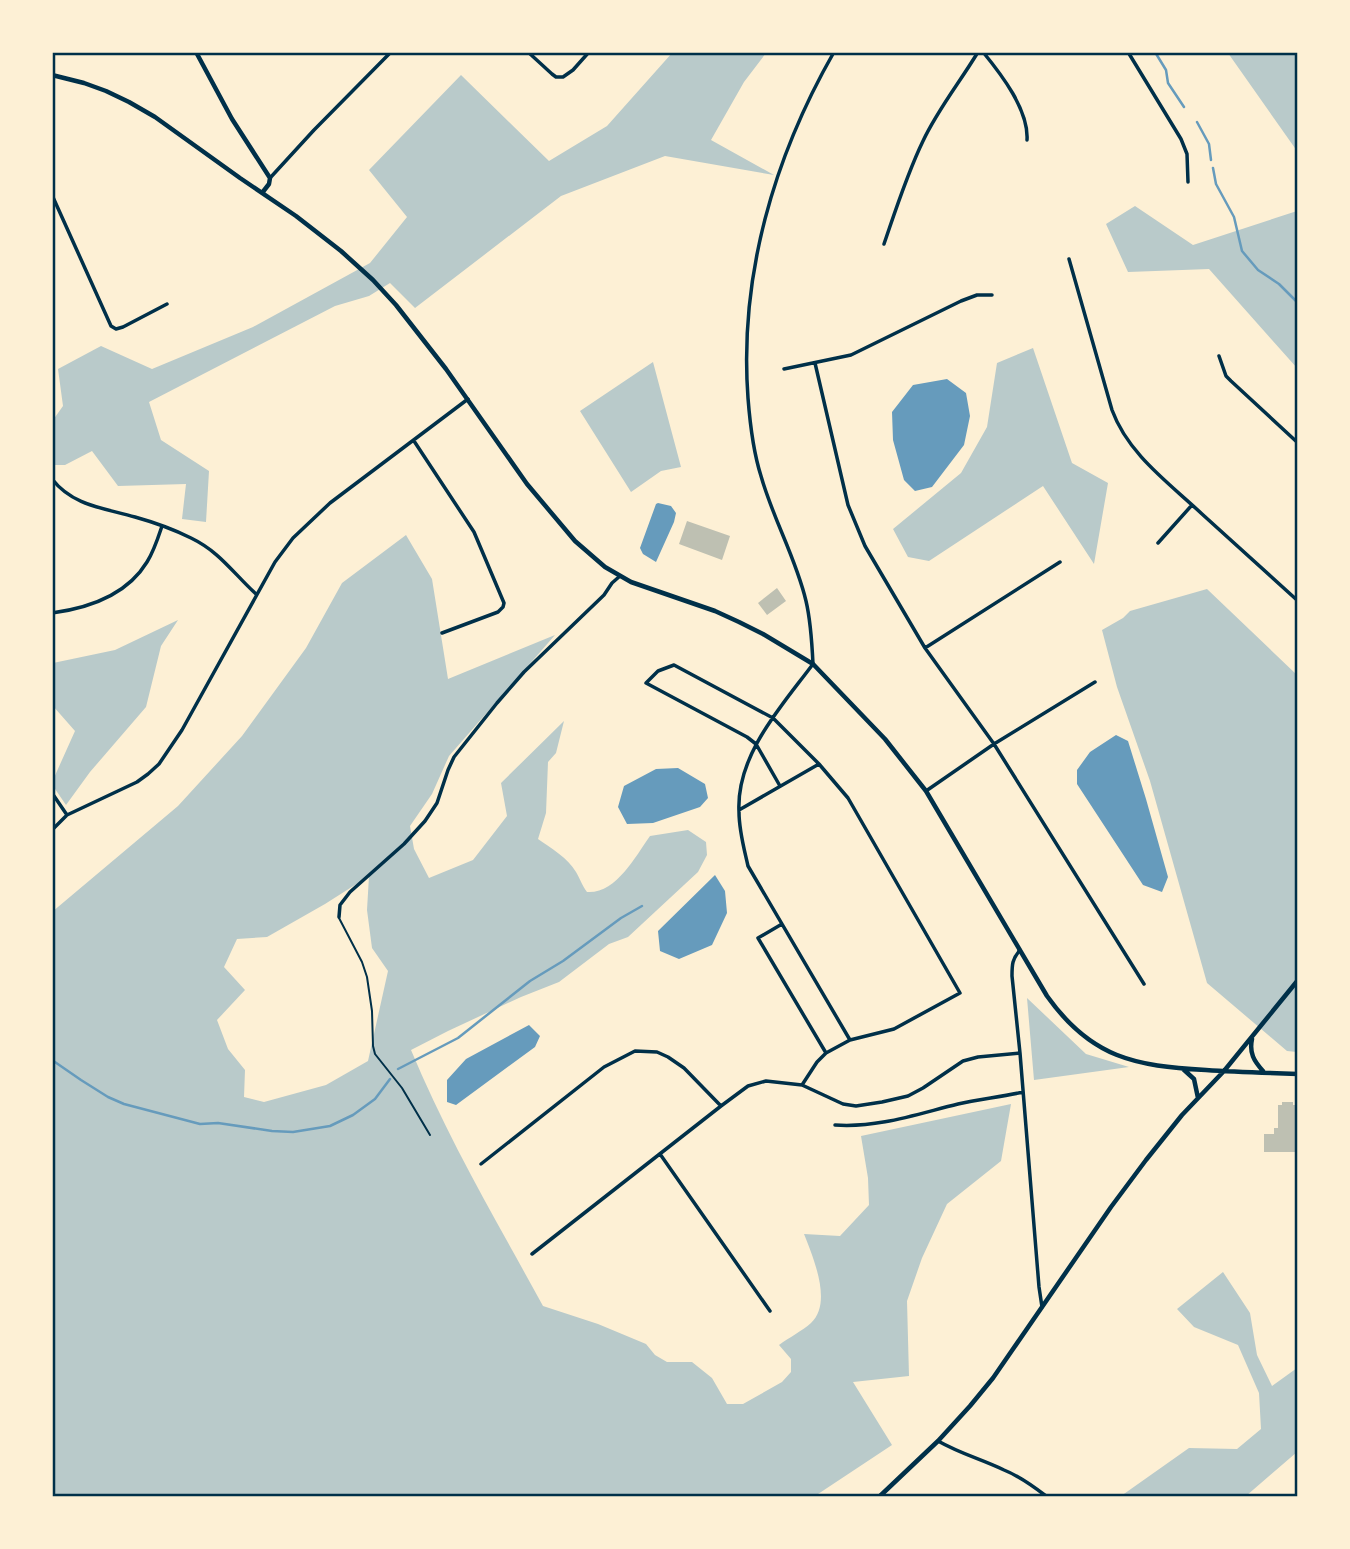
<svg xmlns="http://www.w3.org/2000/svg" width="1350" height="1549" viewBox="0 0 1350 1549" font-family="'PT Sans Narrow',sans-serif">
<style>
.green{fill:#b9caca;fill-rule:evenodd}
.water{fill:#669bbc}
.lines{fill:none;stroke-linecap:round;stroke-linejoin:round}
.stream{stroke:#669bbc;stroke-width:2.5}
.building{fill:#bec0b2}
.service{stroke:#003049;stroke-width:2}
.minor{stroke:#003049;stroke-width:3.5}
.tertiary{stroke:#003049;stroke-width:4.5}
.neatline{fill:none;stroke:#003049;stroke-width:2.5}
</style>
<rect width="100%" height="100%" fill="#fdf0d5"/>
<path class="green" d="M 672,53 L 766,53 L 744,82 L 711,140 L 774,175 L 665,156 L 561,196 L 415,308 L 390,283 L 369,296 L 335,306 L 149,402 L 161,440 L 209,471 L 206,522 L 182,519 L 186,484 L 118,486 L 92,451 L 65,465 L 53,465 L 53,420 L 63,406 L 58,369 L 101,346 L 152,369 L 253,327 L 370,263 L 407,217 L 369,170 L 461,75 L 549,161 L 607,126 Z
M 1228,53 L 1296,53 L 1298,84 L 1297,151 Z
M 1135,206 L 1193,245 L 1297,211 L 1297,368 L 1209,269 L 1128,272 L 1106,224 Z
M 1033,348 L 1072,463 L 1108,483 L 1094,564 L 1043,486 L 929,561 L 908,557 L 893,529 L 961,473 L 987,427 L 997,363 Z
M 653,362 L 681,467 L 661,471 L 631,492 L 580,411 Z
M 406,535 L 432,579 L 448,679 L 555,635 L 449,756 L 432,794 L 410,826 L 414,849 L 429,878 L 473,860 L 507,816 L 501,783 L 564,721 L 556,753 L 548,762 L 546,813 L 538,839 C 551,848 568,858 576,872 C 580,879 582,885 587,892 C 616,894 635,857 650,836 L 688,830 L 706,842 L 707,855 L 698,872 L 628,937 L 609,944 L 559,982 L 521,997 L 448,1031 L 411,1050 C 448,1139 497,1222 543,1306 L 598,1324 L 646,1344 L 655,1355 L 667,1362 L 692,1362 L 712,1378 L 727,1404 L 743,1404 L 782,1382 L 791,1372 L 791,1359 L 779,1345 C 790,1337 802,1331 811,1323 C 833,1303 813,1257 804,1234 L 840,1236 L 869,1205 L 868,1178 L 861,1136 L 1011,1104 L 1001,1161 L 947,1204 L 922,1258 L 907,1301 L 909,1376 L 853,1382 L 892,1445 L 815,1496 L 53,1496 L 52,912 L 178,806 L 242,736 L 306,648 L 342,583 ZM 369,876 L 367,910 L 372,948 L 388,971 L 368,1061 L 326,1085 L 264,1102 L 244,1097 L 245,1070 L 228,1049 L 217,1020 L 245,990 L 224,967 L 237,939 L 267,937 L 325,904 Z
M 1207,589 L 1297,675 L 1297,1052 L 1287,1051 L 1207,983 L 1150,781 L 1117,687 L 1102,630 L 1123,618 L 1130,611 Z
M 178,620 L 161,646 L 146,707 L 90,772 L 66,805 L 53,786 L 53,780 L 75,731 L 53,706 L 53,663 L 115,650 Z
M 1027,998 L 1086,1054 L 1129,1067 L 1034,1080 Z
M 1223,1272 L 1250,1313 L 1257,1355 L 1272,1386 L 1297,1368 L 1297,1452 L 1246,1496 L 1121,1496 L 1189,1448 L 1237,1449 L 1261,1429 L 1259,1393 L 1238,1345 L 1194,1327 L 1177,1309 Z"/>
<path class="water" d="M 947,379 L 966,393 L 970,416 L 964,445 L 932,487 L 915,491 L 904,480 L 893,440 L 892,412 L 913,385 Z
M 658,503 L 671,506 L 676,513 L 674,522 L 656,562 L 643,554 L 640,548 L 656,504 Z
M 1116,735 L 1128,741 L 1146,799 L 1168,877 L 1162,892 L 1143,885 L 1077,784 L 1077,770 L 1090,752 Z
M 678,768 L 705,784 L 708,798 L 700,807 L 653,823 L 627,824 L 618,807 L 624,786 L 656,769 Z
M 715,875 L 725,891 L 727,913 L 712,945 L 679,959 L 660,951 L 658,931 Z
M 529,1025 L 540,1036 L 535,1047 L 456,1105 L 447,1102 L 447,1080 L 466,1059 Z"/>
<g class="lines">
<path class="stream" d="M 1155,52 L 1166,70 L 1168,83 L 1184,107
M 1197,122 L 1209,144 L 1211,160
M 1213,168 L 1216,184 L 1234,217 L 1242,251 L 1258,270 L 1279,284 L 1298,303
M 52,1060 L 81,1080 L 108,1097 L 124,1104 L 200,1124 L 218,1123 L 272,1131 L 293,1132 L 330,1126 L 353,1115 L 375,1099 L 390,1079
M 398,1069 L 458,1038 L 530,981 L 563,961 L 621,918 L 642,906"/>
</g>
<path class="building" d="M 687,521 L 730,536 L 722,560 L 679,544 Z
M 777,588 L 786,601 L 767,615 L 758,603 Z
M 1282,1102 L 1293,1102 L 1293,1105 L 1295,1105 L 1298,1152 L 1264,1152 L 1264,1134 L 1274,1134 L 1274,1128 L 1278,1128 L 1278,1105 L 1282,1105 Z"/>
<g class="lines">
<path class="service" d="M 339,918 L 362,962 L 367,977 L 372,1011 L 373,1046 L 375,1054 L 402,1088 L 430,1135"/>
<path class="minor" d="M 528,52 L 552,74 L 556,77 L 563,77 L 573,70 L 589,52
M 834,52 C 774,157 739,276 748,398 C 750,424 753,451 761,476 C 773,519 796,558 806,601 C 811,622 812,643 813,664 C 781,707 736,755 739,812 C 739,831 744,848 748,866 L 850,1040
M 983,52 C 1001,74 1029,110 1027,140
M 1128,52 L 1181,139 L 1187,154 L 1188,182
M 270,178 L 314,130 L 391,52
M 52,195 L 111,326 L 116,329 L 123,327 L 167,304
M 884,244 C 896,209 907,174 923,141 C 938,109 960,82 978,52
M 1069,259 L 1112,410 C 1128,454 1169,483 1202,514 C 1234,543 1266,572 1298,601
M 1219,356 L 1226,376 L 1231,381 L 1298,443
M 815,363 L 848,505 L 865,546 L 925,648 L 994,744 L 1144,984
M 784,369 L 851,355 L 961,301 L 977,295 L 992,295
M 414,441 L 474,532 L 504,603 L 503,607 L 498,612 L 442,633
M 52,479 C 73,506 104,508 135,517 C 153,522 173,529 191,538 C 220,552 233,573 256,594
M 1158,543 L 1192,505
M 52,613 C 89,608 127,595 147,562 C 154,551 158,538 162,526
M 925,648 L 1060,562
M 780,786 L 756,744 L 747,737 L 646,683 L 658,671 L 674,665 L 773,718 L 819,764 L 848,798 L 960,993 L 894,1029 L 850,1040 L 826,1053 L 817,1062 L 802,1085
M 926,791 L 994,744 L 1095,682
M 52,793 L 67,815
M 739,810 L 819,764
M 52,830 L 67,815 L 137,782 L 148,774 L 159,764 L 182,730 L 275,562 L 293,538 L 330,503 L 468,399
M 339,917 L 340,905 L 350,892 L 404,844 L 425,821 L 437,803 L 448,770 L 454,757 L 497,703 L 524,672 L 604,595 L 612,583 L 620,576
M 782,924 L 758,938 L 826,1053
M 1020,950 C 1012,959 1012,965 1012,976 L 1020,1053 L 1039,1287 L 1042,1307
M 835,1125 C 878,1128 917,1114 958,1104 C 979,1099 1002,1097 1023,1092
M 660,1154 L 770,1311
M 481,1164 L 604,1067 L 635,1051 L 657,1052 L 668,1057 L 684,1068 L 721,1106
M 532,1254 L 721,1106 L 748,1086 L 766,1081 L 802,1085 L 843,1104 L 856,1106 L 882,1102 L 908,1096 L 923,1088 L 963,1061 L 978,1057 L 1020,1053
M 938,1441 C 961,1454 981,1459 1004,1470 C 1019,1476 1033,1486 1046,1496"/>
<path class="tertiary" d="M 196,52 L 232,119 L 270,178 L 269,184 L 262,193
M 52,75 L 84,83 L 106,91 L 129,102 L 155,117 L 240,178 L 296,216 L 341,251 L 373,280 L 396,305 L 446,369 L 527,484 L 575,541 L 605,567 L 631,582 L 715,611 L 739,622 L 763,634 L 813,664 L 885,739 L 926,791 L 1047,996 C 1091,1058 1135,1066 1206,1070 C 1236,1072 1267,1073 1298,1074
M 1252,1039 C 1249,1053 1254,1061 1263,1071
M 1183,1069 L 1194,1079 L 1198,1098
M 880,1496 L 938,1441 L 970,1406 L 993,1378 L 1111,1207 L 1146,1160 L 1182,1115 L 1224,1071 L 1298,980"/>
</g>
<rect width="1350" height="1549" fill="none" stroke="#fdf0d5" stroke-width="108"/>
<rect x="54" y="54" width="1242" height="1441" class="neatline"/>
</svg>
